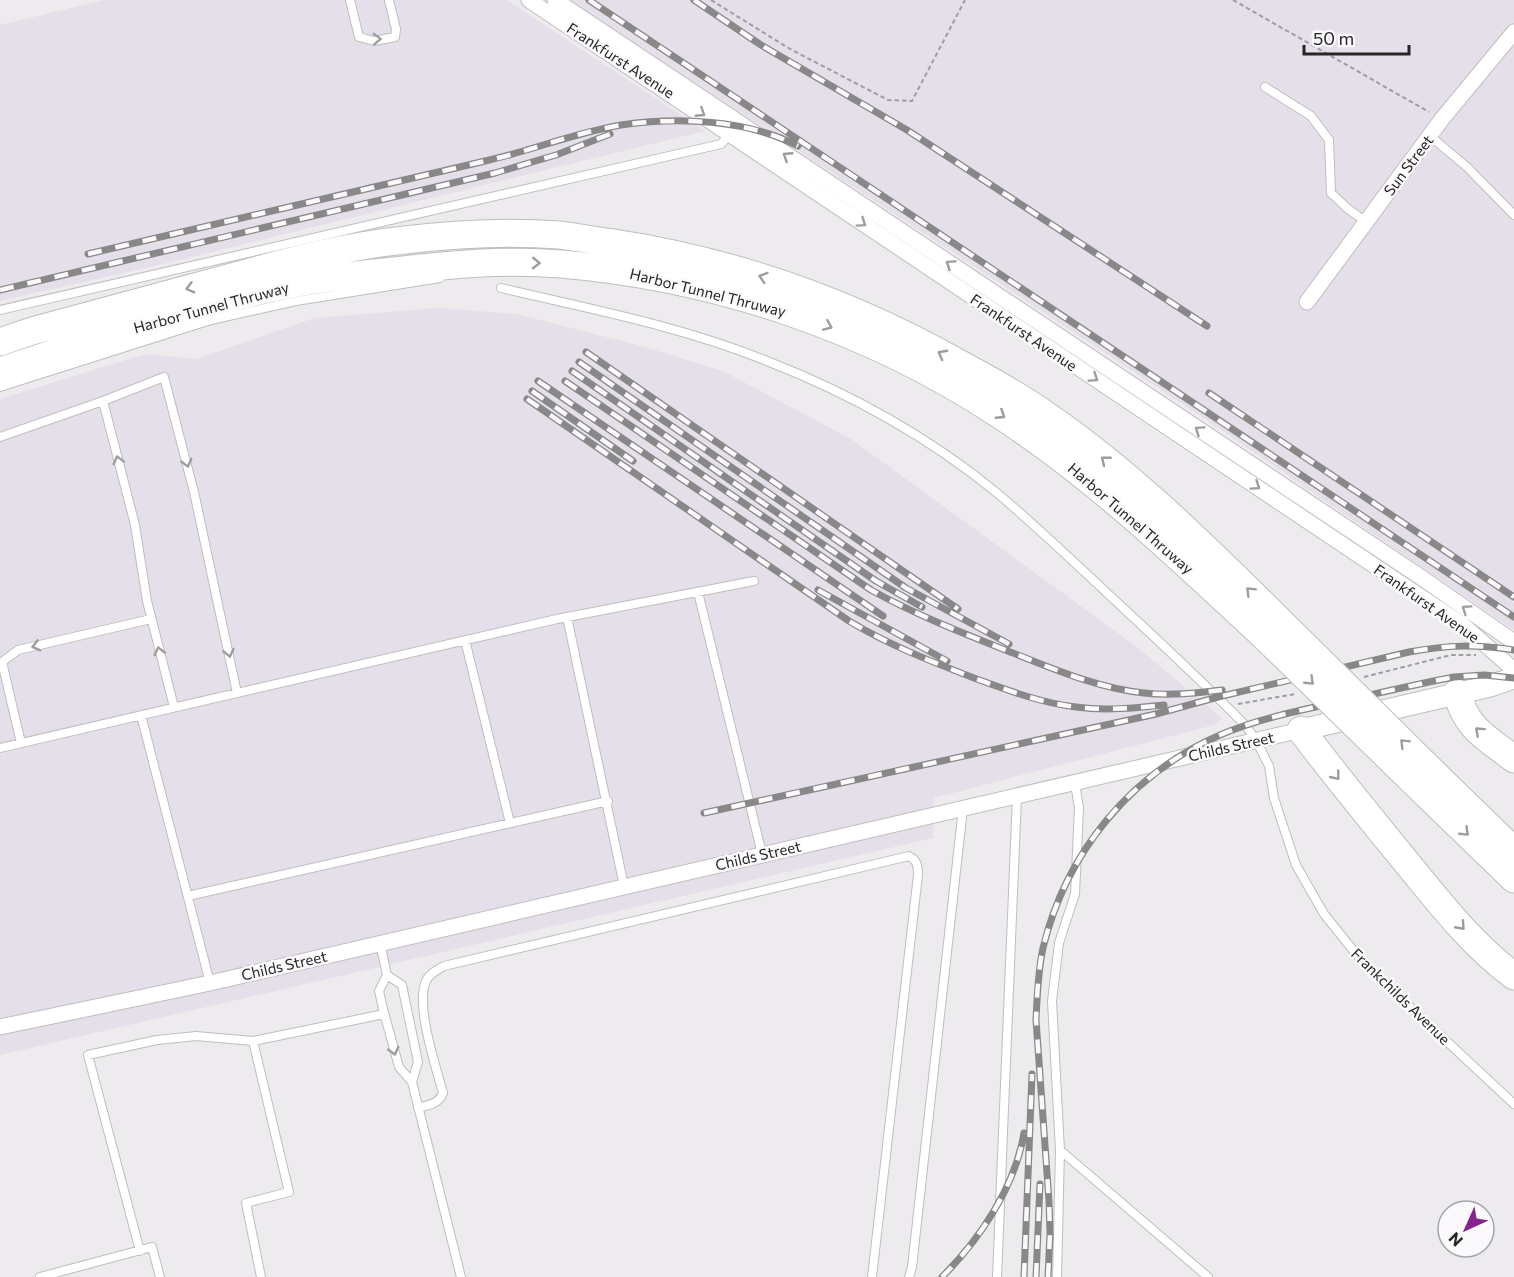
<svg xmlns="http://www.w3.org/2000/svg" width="1514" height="1277" viewBox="0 0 1514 1277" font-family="Commissioner,sans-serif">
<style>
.built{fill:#e5dfe9}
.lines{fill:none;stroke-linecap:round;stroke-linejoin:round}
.service-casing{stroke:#bfbdc0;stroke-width:10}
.minor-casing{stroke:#bfbdc0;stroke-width:17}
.secondary-casing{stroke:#bfbdc0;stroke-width:23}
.motorway-casing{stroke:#bfbdc0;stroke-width:29}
.path{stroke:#9f9da0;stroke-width:2;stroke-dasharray:4.5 3;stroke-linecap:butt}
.service{stroke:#fff;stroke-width:8}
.minor{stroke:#fff;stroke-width:15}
.secondary{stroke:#fff;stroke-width:21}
.motorway{stroke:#fff;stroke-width:27}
.rail-casing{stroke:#898889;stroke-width:7}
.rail{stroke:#fbf9fc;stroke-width:4.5;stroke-dasharray:14;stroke-linecap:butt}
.motorway-bridge-casing{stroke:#bfbdc0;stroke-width:29;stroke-linecap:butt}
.motorway-bridge{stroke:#fff;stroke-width:27}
.oneway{stroke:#9e9d9e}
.labels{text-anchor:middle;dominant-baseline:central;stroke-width:5;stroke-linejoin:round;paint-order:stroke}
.street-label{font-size:15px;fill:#272627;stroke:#fbf9fc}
</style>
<rect width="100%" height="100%" fill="#edebee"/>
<path class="built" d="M 104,0 L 507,0 L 705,131 L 167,263 L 0,301 L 0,25 Z
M 570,0 L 1514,0 L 1514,630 L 1196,413 Z
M 438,308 L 517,314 L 645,347 L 723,371 L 851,439 L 1137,647 L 1222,718 L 1214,725 L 934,798 L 933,838 L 0,1055 L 0,399 L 145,354 L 197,359 L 314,318 Z"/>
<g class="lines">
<defs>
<path id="service" d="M 350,0 L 359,37 L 374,41 L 395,37 L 396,29 L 389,0
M 1265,87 L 1311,116 L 1329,140 L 1331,193 L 1347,208 L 1366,222
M 1430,136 L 1467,167 L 1514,215
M 501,288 C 590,309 681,326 767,361 C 849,393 929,437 997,493 C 1040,529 1080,568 1121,606 C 1163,645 1205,684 1245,725 L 1256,740 L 1269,766 L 1274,798 L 1296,865 L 1324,914 L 1365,965 L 1514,1104
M 0,310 L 721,144 L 730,134
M 0,387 L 211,320 L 296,301 L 440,278
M 0,437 L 103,401
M 698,592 L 762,854
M 567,617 L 624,886
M 465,640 L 510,823
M 174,707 L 147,601 L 135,525 L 103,401 L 164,377 L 194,492 L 237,693
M 141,715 L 210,983
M 21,743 L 2,662 L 18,650 L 151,619
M 0,748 L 557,619 L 754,581
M 188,896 L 608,801
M 380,943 L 387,975 L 379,991 L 383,1009 L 399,1067 L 412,1082 L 418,1062 L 402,985 L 387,975
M 412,1082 L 461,1277
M 418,1108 C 428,1105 439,1104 443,1093 C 436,1067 415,1005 426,981 C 429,974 437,970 444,966 L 909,856 C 917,860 918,866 918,875 L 872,1277
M 1060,1150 L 1208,1277
M 140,1251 L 88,1055 L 157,1040 L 196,1036 L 253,1041
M 40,1277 L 152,1247 L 160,1277
M 261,1277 L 246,1203 L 289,1192 L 253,1041 L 384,1014
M 909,1277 L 912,1267 L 963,808
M 997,1277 L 1017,796
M 1057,1277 L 1060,1150 L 1052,1001 L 1059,943 L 1075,894 L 1079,808 L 1075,783"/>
<path id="minor" d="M 529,0 L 1463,625 L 1514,670
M 555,0 L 1422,578 L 1514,642
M 1307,302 L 1442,119 L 1514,32
M 0,1027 L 210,983 L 1301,730"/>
<path id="secondary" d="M 1301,730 L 1490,686 L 1514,678"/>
<path id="motorway" d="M 0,342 L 32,331 C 97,313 163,296 228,278 C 286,262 345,246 405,240 C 455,234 508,231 559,235 C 577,237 596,241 614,243 C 739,262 852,303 962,365 C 990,380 1019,396 1046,415 C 1135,476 1214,556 1291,632
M 0,371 C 99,339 200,300 303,282 C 332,277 363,274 393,271 C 449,265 504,259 561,264 C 716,277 870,329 1000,415 C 1098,479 1183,561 1268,640
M 1457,693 C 1467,730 1486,737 1514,759
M 1301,730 C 1335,775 1371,819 1407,863 C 1440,903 1472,945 1514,976
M 1446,785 L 1514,851
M 1423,791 L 1514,879"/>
</defs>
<use href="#service" class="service-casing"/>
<use href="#minor" class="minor-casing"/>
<use href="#secondary" class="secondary-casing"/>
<use href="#motorway" class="motorway-casing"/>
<path class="path" d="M 711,0 L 790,49 L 888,100 L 912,101 L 965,0
M 1233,0 L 1429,112
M 1364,677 L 1451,655 L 1476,655
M 1238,704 L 1295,694"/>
<use href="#service" class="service"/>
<use href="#minor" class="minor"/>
<use href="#secondary" class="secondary"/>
<use href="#motorway" class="motorway"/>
<defs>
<path id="rail" d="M 589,0 L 1514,617
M 694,0 L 761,45 L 907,130 L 1207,326
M 88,254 C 219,223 350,193 481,162 C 528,152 573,133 621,125 C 678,117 746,119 798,146
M 0,290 L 495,173 L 556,155 L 610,134
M 586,352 L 958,609
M 579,362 L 906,588 L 1009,644
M 572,371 L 876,581 L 922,607
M 538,381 L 883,616
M 565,381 L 871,590 C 916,615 965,634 1013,653 C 1056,670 1098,688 1144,693 C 1170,696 1197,693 1222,690
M 532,391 L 633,461
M 1209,393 L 1514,597
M 527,399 L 849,621 C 889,645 930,661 974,678 C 1007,690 1041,703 1076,707 C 1105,711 1135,708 1164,705
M 818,590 L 947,661
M 704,813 L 1156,714 L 1218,697 L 1409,652 C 1448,645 1475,644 1514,650
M 942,1277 C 980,1239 1015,1187 1024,1133
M 1024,1277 L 1032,1074
M 1036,1277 L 1040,1184
M 1048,1277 L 1050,1234 L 1049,1201 L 1036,1020 C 1037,996 1038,971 1043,948 C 1066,853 1130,774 1220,735 C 1255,720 1292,712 1329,704 C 1371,695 1412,685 1454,677 L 1484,675 L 1514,678"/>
</defs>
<use href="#rail" class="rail-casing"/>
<use href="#rail" class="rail"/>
<defs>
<path id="motorway-bridge" d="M 1291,632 L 1446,785
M 1268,640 L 1423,791"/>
</defs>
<use href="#motorway-bridge" class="motorway-bridge-casing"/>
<use href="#motorway-bridge" class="motorway-bridge"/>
</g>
<defs><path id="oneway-chevron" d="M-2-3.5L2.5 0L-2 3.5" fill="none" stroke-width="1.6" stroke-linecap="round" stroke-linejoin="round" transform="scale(1.5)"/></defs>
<g class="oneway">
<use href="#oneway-chevron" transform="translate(377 39) rotate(-2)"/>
<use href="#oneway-chevron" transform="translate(701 113) rotate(33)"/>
<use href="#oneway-chevron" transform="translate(787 156) rotate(-147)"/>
<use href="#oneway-chevron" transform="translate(862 223) rotate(34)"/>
<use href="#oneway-chevron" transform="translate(536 263) rotate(1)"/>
<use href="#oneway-chevron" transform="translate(950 264) rotate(-146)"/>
<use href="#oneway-chevron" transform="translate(763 277) rotate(-162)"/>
<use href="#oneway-chevron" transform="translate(190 288) rotate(165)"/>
<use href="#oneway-chevron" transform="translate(828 326) rotate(23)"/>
<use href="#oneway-chevron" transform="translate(942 354) rotate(-152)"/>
<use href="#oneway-chevron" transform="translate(1094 378) rotate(34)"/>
<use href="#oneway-chevron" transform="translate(1001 415) rotate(33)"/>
<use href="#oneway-chevron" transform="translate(1199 430) rotate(-146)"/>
<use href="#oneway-chevron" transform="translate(118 460) rotate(-105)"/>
<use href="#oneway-chevron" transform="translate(1105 460) rotate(-141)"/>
<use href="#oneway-chevron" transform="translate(187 463) rotate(75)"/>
<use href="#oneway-chevron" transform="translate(1256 486) rotate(34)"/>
<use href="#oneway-chevron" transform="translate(1250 591) rotate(-135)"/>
<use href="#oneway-chevron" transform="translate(1466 609) rotate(-145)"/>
<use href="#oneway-chevron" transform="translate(36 646) rotate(166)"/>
<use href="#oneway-chevron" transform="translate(159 651) rotate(-104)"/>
<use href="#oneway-chevron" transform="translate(229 653) rotate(78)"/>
<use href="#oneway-chevron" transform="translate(1310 681) rotate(44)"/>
<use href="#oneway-chevron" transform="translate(1479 731) rotate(-138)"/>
<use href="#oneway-chevron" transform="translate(1404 743) rotate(-135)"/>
<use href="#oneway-chevron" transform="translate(1336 776) rotate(51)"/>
<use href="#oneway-chevron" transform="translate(1465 832) rotate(44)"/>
<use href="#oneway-chevron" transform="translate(1461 926) rotate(48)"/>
<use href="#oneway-chevron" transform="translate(394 1051) rotate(75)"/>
</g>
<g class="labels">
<g class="street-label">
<text transform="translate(621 60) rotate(33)">Frankfurst Avenue</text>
<text transform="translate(1408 165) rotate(-53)">Sun Street</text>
<text transform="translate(708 292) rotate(14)">Harbor Tunnel Thruway</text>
<text transform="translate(211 307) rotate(-15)">Harbor Tunnel Thruway</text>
<text transform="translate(1024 332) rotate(34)">Frankfurst Avenue</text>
<text transform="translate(1131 518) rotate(41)">Harbor Tunnel Thruway</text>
<text transform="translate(1427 603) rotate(35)">Frankfurst Avenue</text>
<text transform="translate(1231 746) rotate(-13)">Childs Street</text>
<text transform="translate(758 855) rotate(-13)">Childs Street</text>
<text transform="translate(284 965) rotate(-13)">Childs Street</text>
<text transform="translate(1401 996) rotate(44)">Frankchilds Avenue</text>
</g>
</g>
<g transform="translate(1466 1229) rotate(225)"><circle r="28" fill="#fbf9fc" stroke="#a6a5a7" stroke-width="1.5"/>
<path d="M0-4.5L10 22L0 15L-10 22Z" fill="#86238c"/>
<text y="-9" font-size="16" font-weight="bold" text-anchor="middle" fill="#272627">N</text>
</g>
<path d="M1304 45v9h105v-9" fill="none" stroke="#272627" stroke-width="3"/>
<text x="1313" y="45" font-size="18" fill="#272627" stroke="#fbf9fc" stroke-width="4.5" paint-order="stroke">50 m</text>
</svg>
